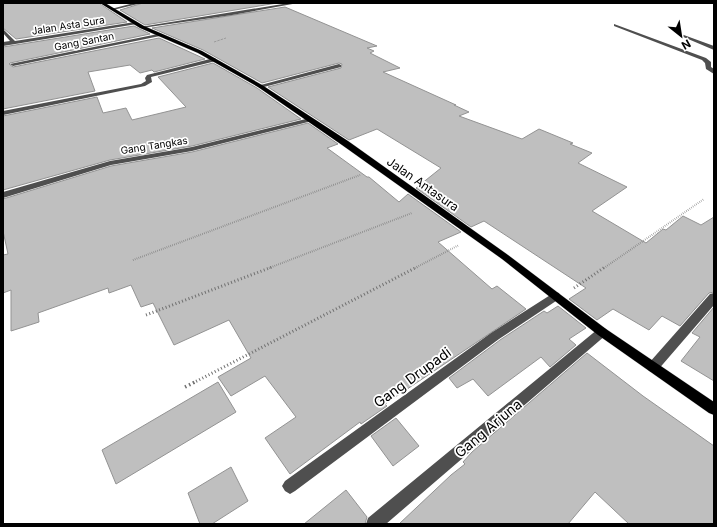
<svg xmlns="http://www.w3.org/2000/svg" width="717" height="527" viewBox="0 0 717 527" font-family="Inter,sans-serif">
<style>
.building{fill:#bfbfbf;stroke:#939393}
.lines{fill:none;stroke-linecap:round;stroke-linejoin:round}
.major-casing{stroke:#dbdbdb;stroke-width:1}
.path-far3{stroke:#717171;stroke-width:1;stroke-dasharray:0.5 1;stroke-linecap:butt}
.path-far2{stroke:#717171;stroke-width:2;stroke-dasharray:0.5 1.5;stroke-linecap:butt}
.path-far1{stroke:#717171;stroke-width:3;stroke-dasharray:1 2.5;stroke-linecap:butt}
.path{stroke:#717171;stroke-width:3.5;stroke-dasharray:1.5 3;stroke-linecap:butt}
.minor{fill:#4f4f4f;fill-rule:evenodd}
.major{fill:#000;fill-rule:evenodd}
.labels{text-anchor:middle;dominant-baseline:central;stroke-width:3.5;stroke-linejoin:round;paint-order:stroke}
.far-street-label{font-size:10px;fill:#000;stroke:#fff}
.street-label{font-size:12px;fill:#000;stroke:#fff}
.near-street-label{font-size:14px;fill:#000;stroke:#fff}
</style>
<rect width="100%" height="100%" fill="#fff"/>
<path class="building" d="M 3,3 L 99,3 L 127,22 L 16,39 L 3,28 Z
M 143,3 L 277,3 L 145,25 L 120,10 Z
M 285,7 L 377,46 L 367,48 L 374,51 L 370,53 L 400,68 L 383,72 L 456,105 L 454,105 L 469,112 L 459,116 L 522,139 L 539,129 L 573,143 L 570,144 L 592,153 L 578,163 L 627,187 L 592,211 L 646,243 L 663,229 L 666,230 L 683,216 L 701,225 L 714,217 L 714,292 L 709,293 L 680,326 L 662,316 L 649,330 L 613,309 L 597,320 L 569,299 L 586,288 L 484,221 L 471,227 L 416,188 L 441,168 L 377,129 L 349,140 L 268,87 L 341,68 L 342,64 L 339,63 L 262,83 L 203,50 L 152,28 Z
M 134,26 L 150,34 L 10,63 L 9,64 L 13,67 L 159,38 L 205,59 L 154,72 L 152,70 L 140,73 L 130,65 L 88,72 L 95,91 L 3,109 L 3,47 Z
M 213,63 L 257,88 L 301,119 L 192,146 L 110,160 L 3,190 L 3,116 L 97,97 L 103,113 L 126,108 L 132,120 L 186,107 L 158,77 Z
M 308,123 L 338,144 L 327,148 L 367,177 L 369,177 L 399,202 L 408,194 L 461,232 L 438,242 L 492,289 L 497,286 L 526,309 L 385,404 L 387,406 L 361,424 L 360,422 L 290,474 L 265,438 L 296,417 L 265,376 L 231,396 L 218,377 L 251,358 L 229,320 L 174,345 L 153,303 L 141,307 L 131,285 L 109,293 L 108,288 L 38,313 L 39,322 L 11,331 L 11,290 L 3,293 L 3,255 L 8,254 L 3,231 L 3,199 L 111,166 L 192,152 Z
M 558,306 L 586,328 L 569,339 L 576,345 L 550,367 L 541,357 L 488,396 L 473,379 L 457,388 L 449,378 L 500,340 L 544,311 L 547,313 Z
M 714,307 L 714,381 L 681,361 L 700,337 L 692,333 Z
M 587,353 L 643,396 L 714,446 L 714,524 L 629,524 L 595,492 L 568,524 L 399,524 L 451,475 L 465,464 L 463,462 L 472,452 Z
M 218,382 L 236,412 L 116,484 L 102,450 Z
M 396,418 L 419,446 L 393,466 L 371,436 Z
M 231,467 L 248,501 L 212,524 L 200,524 L 188,493 Z
M 346,490 L 367,517 L 365,524 L 304,524 Z"/>
<g class="lines">
<defs>
<path id="major" d="M 100,3 L 105,3 L 144,26 L 202,51 L 262,85 L 348,141 L 508,255 L 606,329 L 714,402 L 714,415 L 709,413 L 598,335 L 502,259 L 342,145 L 258,87 L 198,53 L 140,28 Z"/>
</defs>
<use href="#major" class="major-casing"/>
<path class="path-far3" d="M 214,42 L 226,38"/>
<path class="path-far2" d="M 133,260 L 360,175
M 269,268 L 412,213
M 415,268 L 459,245
M 604,268 L 704,199"/>
<path class="path-far1" d="M 574,288 L 605,267
M 146,315 L 272,267
M 193,383 L 417,267"/>
<path class="path" d="M 185,387 L 195,382"/>
<path class="minor" d="M 134,3 L 142,3 L 113,10 L 111,9 Z
M 289,3 L 298,3 L 232,15 L 142,28 L 140,27 Z
M 135,22 L 137,24 L 3,46 L 3,42 L 10,41 L 3,33 L 3,29 L 15,41 Z
M 614,24 L 706,58 L 711,62 L 711,67 L 714,69 L 714,74 L 706,69 L 705,63 L 702,60 L 614,26 Z
M 158,34 L 160,36 L 13,66 L 10,64 Z
M 681,34 L 714,46 L 714,50 L 681,36 Z
M 214,58 L 216,59 L 216,61 L 151,77 L 152,82 L 145,86 L 3,115 L 3,111 L 141,84 L 146,81 L 145,78 L 147,75 Z
M 339,64 L 341,65 L 341,67 L 260,88 L 257,86 Z
M 310,118 L 312,119 L 312,121 L 192,151 L 111,165 L 3,198 L 3,192 L 110,161 L 192,147 Z
M 555,292 L 559,293 L 560,296 L 559,299 L 499,339 L 295,491 L 290,494 L 285,491 L 282,486 L 285,481 L 491,333 Z
M 714,293 L 714,305 L 657,371 L 653,372 L 649,371 L 647,367 L 649,363 L 710,294 Z
M 602,327 L 606,329 L 608,332 L 606,335 L 386,524 L 366,524 L 368,518 L 598,329 Z"/>
<use href="#major" class="major"/>
</g>
<g class="labels">
<g class="far-street-label">
<text transform="translate(68 25) rotate(-9)">Jalan Asta Sura</text>
<text transform="translate(84 41) rotate(-11)">Gang Santan</text>
<text transform="translate(154 145) rotate(-9)">Gang Tangkas</text>
</g>
<g class="street-label">
<text transform="translate(423 184) rotate(35)">Jalan Antasura</text>
</g>
<g class="near-street-label">
<text transform="translate(412 377) rotate(-36)">Gang Drupadi</text>
<text transform="translate(488 428) rotate(-40)">Gang Arjuna</text>
</g>
</g>
<rect width="717" height="527" fill="none" stroke="#000000" stroke-width="8"/>
<g transform="translate(681 36) rotate(150)" stroke="#ffffff" stroke-width="3" paint-order="stroke">
<path d="M0-3L7 15L0 10L-7 15Z" fill="#000000"/>
<text y="-6" font-size="11" font-weight="bold" text-anchor="middle" fill="#000000">N</text>
</g>
</svg>
